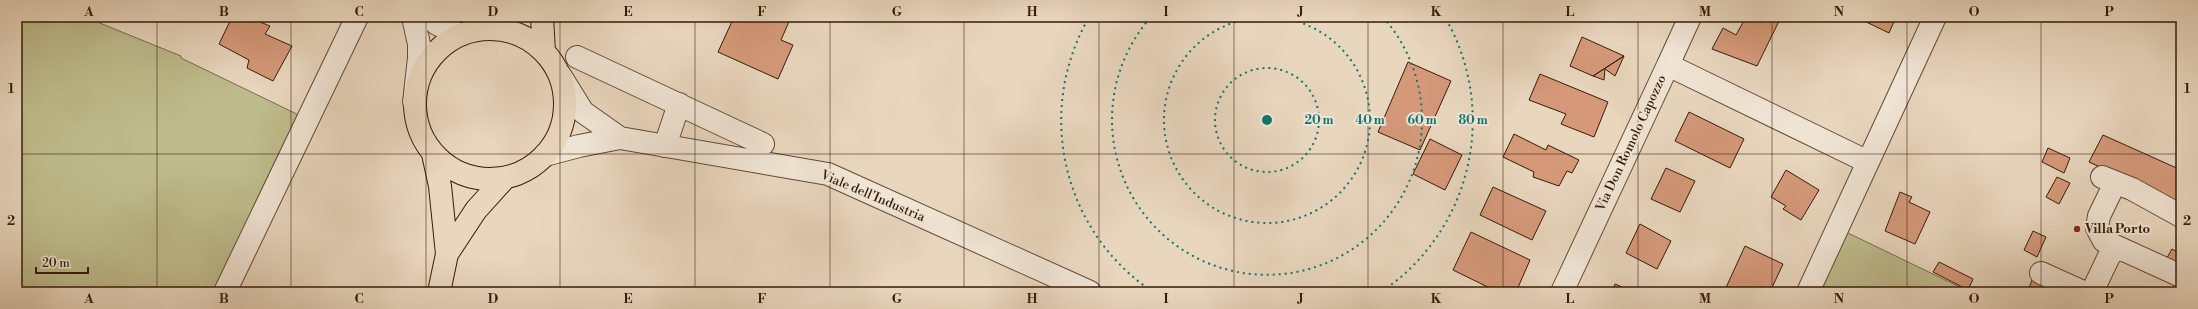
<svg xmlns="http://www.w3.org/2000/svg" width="2198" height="309" viewBox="0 0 2198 309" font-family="'Libre Bodoni',serif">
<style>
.green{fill:#bebb8c;stroke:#7a6b4a}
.building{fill:#d5997a;stroke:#361b07}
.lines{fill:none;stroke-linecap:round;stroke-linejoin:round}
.minor-casing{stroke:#624a34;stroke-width:24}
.major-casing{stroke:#361b07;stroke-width:24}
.minor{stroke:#f0e4d4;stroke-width:22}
.major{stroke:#e8d6bd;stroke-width:22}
.grid{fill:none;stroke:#361b07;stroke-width:1;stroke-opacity:0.55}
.ring{fill:none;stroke:#0f766e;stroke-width:2;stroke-dasharray:2 4}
.poi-dot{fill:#8f2418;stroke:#f0e4d4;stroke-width:1.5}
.labels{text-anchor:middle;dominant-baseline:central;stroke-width:4;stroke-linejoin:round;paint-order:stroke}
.street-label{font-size:13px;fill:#361b07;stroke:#f0e4d4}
.poi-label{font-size:13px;font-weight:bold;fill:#361b07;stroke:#f0e4d4;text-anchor:start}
.centre{fill:#0f766e;stroke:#f0e4d4;stroke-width:2}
.ring-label{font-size:12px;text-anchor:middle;font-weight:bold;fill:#0f766e;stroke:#f0e4d4;stroke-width:4;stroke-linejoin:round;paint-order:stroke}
.neatline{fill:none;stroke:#361b07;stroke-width:1.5}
.grid-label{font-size:13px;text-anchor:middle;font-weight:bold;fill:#361b07}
</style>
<rect width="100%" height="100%" fill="#e8d6bd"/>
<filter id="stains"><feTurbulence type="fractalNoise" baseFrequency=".005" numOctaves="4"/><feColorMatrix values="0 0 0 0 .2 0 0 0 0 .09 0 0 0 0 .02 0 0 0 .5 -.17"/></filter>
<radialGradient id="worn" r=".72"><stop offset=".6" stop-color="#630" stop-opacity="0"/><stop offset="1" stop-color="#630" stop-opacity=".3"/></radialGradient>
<path class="green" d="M 17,17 L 85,17 L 181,56 L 181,58 L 305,118 L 280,152 L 214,292 L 17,292 Z
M 1846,232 L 1970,292 L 1819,292 Z"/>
<path class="building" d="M 232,17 L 263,17 L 260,22 L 270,26 L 265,34 L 292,46 L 273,81 L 247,68 L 249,60 L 219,44 Z
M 734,17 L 791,17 L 781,40 L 793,45 L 778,79 L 718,52 Z
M 1746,17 L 1781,17 L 1757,66 L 1712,49 L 1723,28 L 1736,35 Z
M 1856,17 L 1896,17 L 1889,33 Z
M 1582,37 L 1624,56 L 1593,76 L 1570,66 Z
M 1624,56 L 1615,76 L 1605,69 L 1604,80 L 1593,76 Z
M 1408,62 L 1451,81 L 1420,150 L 1378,132 Z
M 1540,74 L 1608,102 L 1594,137 L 1561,124 L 1566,114 L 1529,100 Z
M 1689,112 L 1744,139 L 1730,168 L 1675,141 Z
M 1514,134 L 1546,150 L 1548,145 L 1579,160 L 1572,173 L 1567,171 L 1559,186 L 1533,177 L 1534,172 L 1503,157 Z
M 2103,135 L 2181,170 L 2181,204 L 2089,162 Z
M 1430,139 L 1462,155 L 1445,190 L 1413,174 Z
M 2048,148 L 2070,158 L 2064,173 L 2042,162 Z
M 1666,168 L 1695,181 L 1680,212 L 1651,199 Z
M 1786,170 L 1819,190 L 1801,220 L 1783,209 L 1786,206 L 1771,197 Z
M 2057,177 L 2070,183 L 2059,204 L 2046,197 Z
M 1493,187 L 1546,211 L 1532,240 L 1480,215 Z
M 1900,192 L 1912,197 L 1909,202 L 1930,212 L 1915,244 L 1885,231 Z
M 1640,224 L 1671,241 L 1657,269 L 1626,253 Z
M 2033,231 L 2046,237 L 2037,257 L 2024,250 Z
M 1471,232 L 1530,260 L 1516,292 L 1498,292 L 1453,270 Z
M 1745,246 L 1783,264 L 1770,292 L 1724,292 Z
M 2172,249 L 2181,254 L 2173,269 L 2164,263 Z
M 1939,262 L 1973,279 L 1968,290 L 1933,272 Z
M 2032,280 L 2059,292 L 2037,292 L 2029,288 Z
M 1615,284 L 1634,292 L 1612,292 Z"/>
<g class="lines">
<defs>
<path id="minor" d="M 413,17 L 419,44 L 419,58 L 414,102
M 430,17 L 437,24 L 460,35
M 577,57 L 763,144
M 1668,65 L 1690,17
M 560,75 L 583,112 L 620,138
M 665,146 L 679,104
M 545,155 L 579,146 L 620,138 L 828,174 L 1090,292
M 1868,162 L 1935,17
M 2102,177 L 2132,189 L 2181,216
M 2115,183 L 2099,216 L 2097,228 L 2104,241 L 2181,276
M 2041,273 L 2083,292
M 225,292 L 357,17
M 1562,292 L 1668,65 L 1868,162 L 1808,292
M 2092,292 L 2114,246"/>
<path id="major" d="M 542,17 L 544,52
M415 104a75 75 0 1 1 150 0a75 75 0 1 1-150 0Z
M 433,154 L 440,186 L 447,254 L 439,292
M 447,254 L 476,210 L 505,178"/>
</defs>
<use href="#minor" class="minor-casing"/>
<use href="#major" class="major-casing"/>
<use href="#minor" class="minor"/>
<use href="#major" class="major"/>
</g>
<path class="grid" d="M 157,17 L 157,292M 291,17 L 291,292M 426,17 L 426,292M 560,17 L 560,292M 695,17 L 695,292M 830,17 L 830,292M 964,17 L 964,292M 1099,17 L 1099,292M 1234,17 L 1234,292M 1368,17 L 1368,292M 1503,17 L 1503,292M 1638,17 L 1638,292M 1772,17 L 1772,292M 1907,17 L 1907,292M 2041,17 L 2041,292M 17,154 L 2181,154"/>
<g class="ring">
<circle cx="1267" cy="120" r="52"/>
<path d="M1268 17A103 103 0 1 1 1266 17"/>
<path d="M1383 17A155 155 0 1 1 1151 17"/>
<path d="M1153 292A206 206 0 0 1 1088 19M1446 19A206 206 0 0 1 1381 292"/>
</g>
<circle class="poi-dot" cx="2077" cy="229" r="4"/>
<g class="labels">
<g class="street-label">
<text transform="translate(1631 143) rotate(-65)">Via Don Romolo Capozzo</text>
<text transform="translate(873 196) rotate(23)">Viale dell'Industria</text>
</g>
<g class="poi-label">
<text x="2085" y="229">Villa Porto</text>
</g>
</g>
<circle cx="1267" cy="120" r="6" class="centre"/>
<g class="ring-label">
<text x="1319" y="124">20 m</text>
<text x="1370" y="124">40 m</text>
<text x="1422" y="124">60 m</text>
<text x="1473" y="124">80 m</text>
</g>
<rect width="2198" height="309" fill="none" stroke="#e8d6bd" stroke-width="44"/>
<path d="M36 267v6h52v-6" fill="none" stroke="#361b07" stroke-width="2"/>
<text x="42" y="267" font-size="12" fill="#361b07" stroke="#f0e4d4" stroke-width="3" paint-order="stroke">20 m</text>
<rect x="22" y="22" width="2154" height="265" class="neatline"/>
<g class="grid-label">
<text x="89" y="16">A</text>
<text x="224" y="16">B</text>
<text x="359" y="16">C</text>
<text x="493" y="16">D</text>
<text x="628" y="16">E</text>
<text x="762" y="16">F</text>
<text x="897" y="16">G</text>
<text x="1032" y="16">H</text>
<text x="1166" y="16">I</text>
<text x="1301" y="16">J</text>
<text x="1436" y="16">K</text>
<text x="1570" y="16">L</text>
<text x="1705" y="16">M</text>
<text x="1839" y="16">N</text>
<text x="1974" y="16">O</text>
<text x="2109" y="16">P</text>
<text x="11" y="93">1</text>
<text x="2187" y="93">1</text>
<text x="11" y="225">2</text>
<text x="2187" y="225">2</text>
<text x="89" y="303">A</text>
<text x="224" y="303">B</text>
<text x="359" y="303">C</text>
<text x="493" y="303">D</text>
<text x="628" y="303">E</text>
<text x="762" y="303">F</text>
<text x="897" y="303">G</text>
<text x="1032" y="303">H</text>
<text x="1166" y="303">I</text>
<text x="1301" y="303">J</text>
<text x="1436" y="303">K</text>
<text x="1570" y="303">L</text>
<text x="1705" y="303">M</text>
<text x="1839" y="303">N</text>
<text x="1974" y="303">O</text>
<text x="2109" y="303">P</text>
</g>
<rect width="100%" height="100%" filter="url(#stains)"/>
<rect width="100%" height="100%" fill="url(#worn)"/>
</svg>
